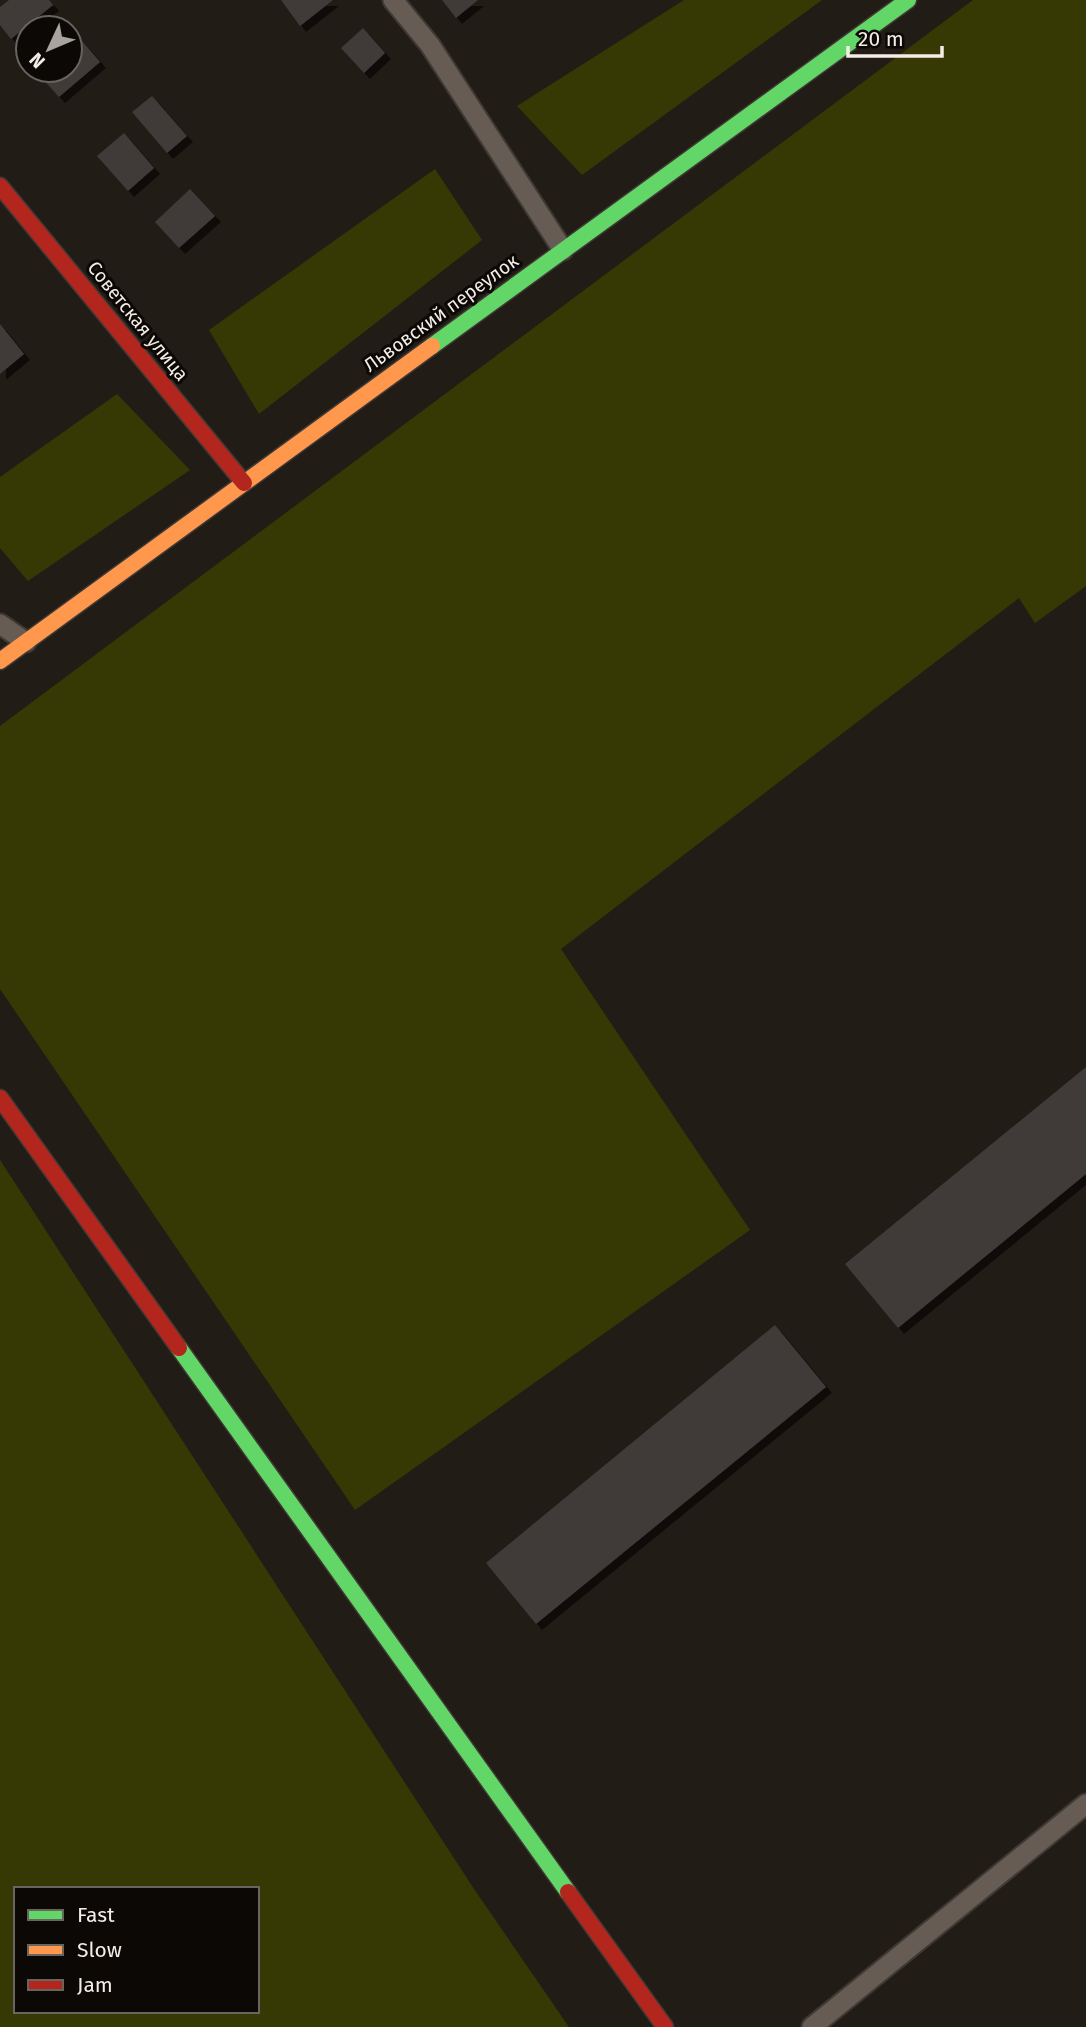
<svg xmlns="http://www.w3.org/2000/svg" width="1086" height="2027" viewBox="0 0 1086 2027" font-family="'Fira Sans',sans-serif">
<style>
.green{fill:#373904;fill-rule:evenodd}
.building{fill:#403b38;filter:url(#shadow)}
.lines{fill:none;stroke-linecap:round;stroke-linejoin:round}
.lane-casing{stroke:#3f3935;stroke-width:23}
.fast-casing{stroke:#3f3935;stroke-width:19}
.slow-casing{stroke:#3f3935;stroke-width:19}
.jam-casing{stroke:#3f3935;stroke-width:19}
.lane{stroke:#675c54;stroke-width:19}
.fast{stroke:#63d668;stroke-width:16}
.slow{stroke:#ff974d;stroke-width:16}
.jam{stroke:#b3261e;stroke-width:16}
.labels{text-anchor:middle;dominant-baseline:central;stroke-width:6;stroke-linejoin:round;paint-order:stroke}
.street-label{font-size:19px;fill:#f4ede7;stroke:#0b0805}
</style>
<defs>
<filter id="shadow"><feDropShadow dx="6" dy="6" stdDeviation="0" flood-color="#0009"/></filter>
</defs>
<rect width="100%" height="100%" fill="#221c17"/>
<path class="green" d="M 684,0 L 822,0 L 582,175 L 517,106 Z
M 973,0 L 1086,0 L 1086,586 L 1035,623 L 1019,598 L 561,949 L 750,1230 L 355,1510 L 0,989 L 0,726 Z
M 435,169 L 482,240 L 259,414 L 209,330 Z
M 117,394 L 190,470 L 28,581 L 0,548 L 0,477 Z
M 0,1160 L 474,1889 L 569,2027 L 0,2027 ZM 16,1889 L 257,1889 L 257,2011 L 16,2011 Z"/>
<path class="building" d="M 9,0 L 49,0 L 53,5 L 11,39 L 0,25 L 0,7 Z
M 281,0 L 333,0 L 300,26 Z
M 442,0 L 478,0 L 456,18 Z
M 363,28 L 385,53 L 364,73 L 341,48 Z
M 82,41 L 100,62 L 59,97 L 41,77 L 49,70 L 70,70 L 70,52 Z
M 152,96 L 187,136 L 167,153 L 132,112 Z
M 124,133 L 154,168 L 128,191 L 97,156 Z
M 190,189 L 215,216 L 179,248 L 155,222 Z
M 0,324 L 24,354 L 0,374 Z
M 1086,1067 L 1086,1174 L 898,1328 L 845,1264 Z
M 775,1325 L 826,1387 L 536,1624 L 486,1563 Z"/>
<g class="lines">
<defs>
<path id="lane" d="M 393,0 L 430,45 L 563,250
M 0,624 L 26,642
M 812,2027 L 1086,1804"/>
<path id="fast" d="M 432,346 L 908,0
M 179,1348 L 568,1892"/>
<path id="slow" d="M 0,661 L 432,346"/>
<path id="jam" d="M 0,186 L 244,483
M 0,1098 L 179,1348
M 568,1892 L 665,2027"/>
</defs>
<use href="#lane" class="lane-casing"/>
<use href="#fast" class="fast-casing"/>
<use href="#slow" class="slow-casing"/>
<use href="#jam" class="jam-casing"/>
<use href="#lane" class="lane"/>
<use href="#fast" class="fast"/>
<use href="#slow" class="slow"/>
<use href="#jam" class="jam"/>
</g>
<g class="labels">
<g class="street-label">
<text transform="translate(441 313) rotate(-36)">Львовский переулок</text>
<text transform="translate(138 321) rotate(51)">Советская улица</text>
</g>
</g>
<rect x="14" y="1887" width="245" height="126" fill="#0b0805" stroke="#68645f" stroke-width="2"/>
<rect x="28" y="1910" width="35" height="10" fill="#63d668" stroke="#68645f" stroke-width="2"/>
<text x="77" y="1922" font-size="21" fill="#f4ede7">Fast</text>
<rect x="28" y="1945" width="35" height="10" fill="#ff974d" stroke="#68645f" stroke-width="2"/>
<text x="77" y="1957" font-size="21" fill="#f4ede7">Slow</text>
<rect x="28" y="1980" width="35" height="10" fill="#b3261e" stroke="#68645f" stroke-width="2"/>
<text x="77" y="1992" font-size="21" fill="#f4ede7">Jam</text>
<g transform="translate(49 49) rotate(226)"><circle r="33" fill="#0b0805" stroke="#68645f" stroke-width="2"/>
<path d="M0-5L12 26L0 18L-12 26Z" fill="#aaa49e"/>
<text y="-10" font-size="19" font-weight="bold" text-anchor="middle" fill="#f4ede7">N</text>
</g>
<path d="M848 46v10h94v-10" fill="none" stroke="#f4ede7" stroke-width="3.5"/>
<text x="858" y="46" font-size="21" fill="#f4ede7" stroke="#0b0805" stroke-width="5" paint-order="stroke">20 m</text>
</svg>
